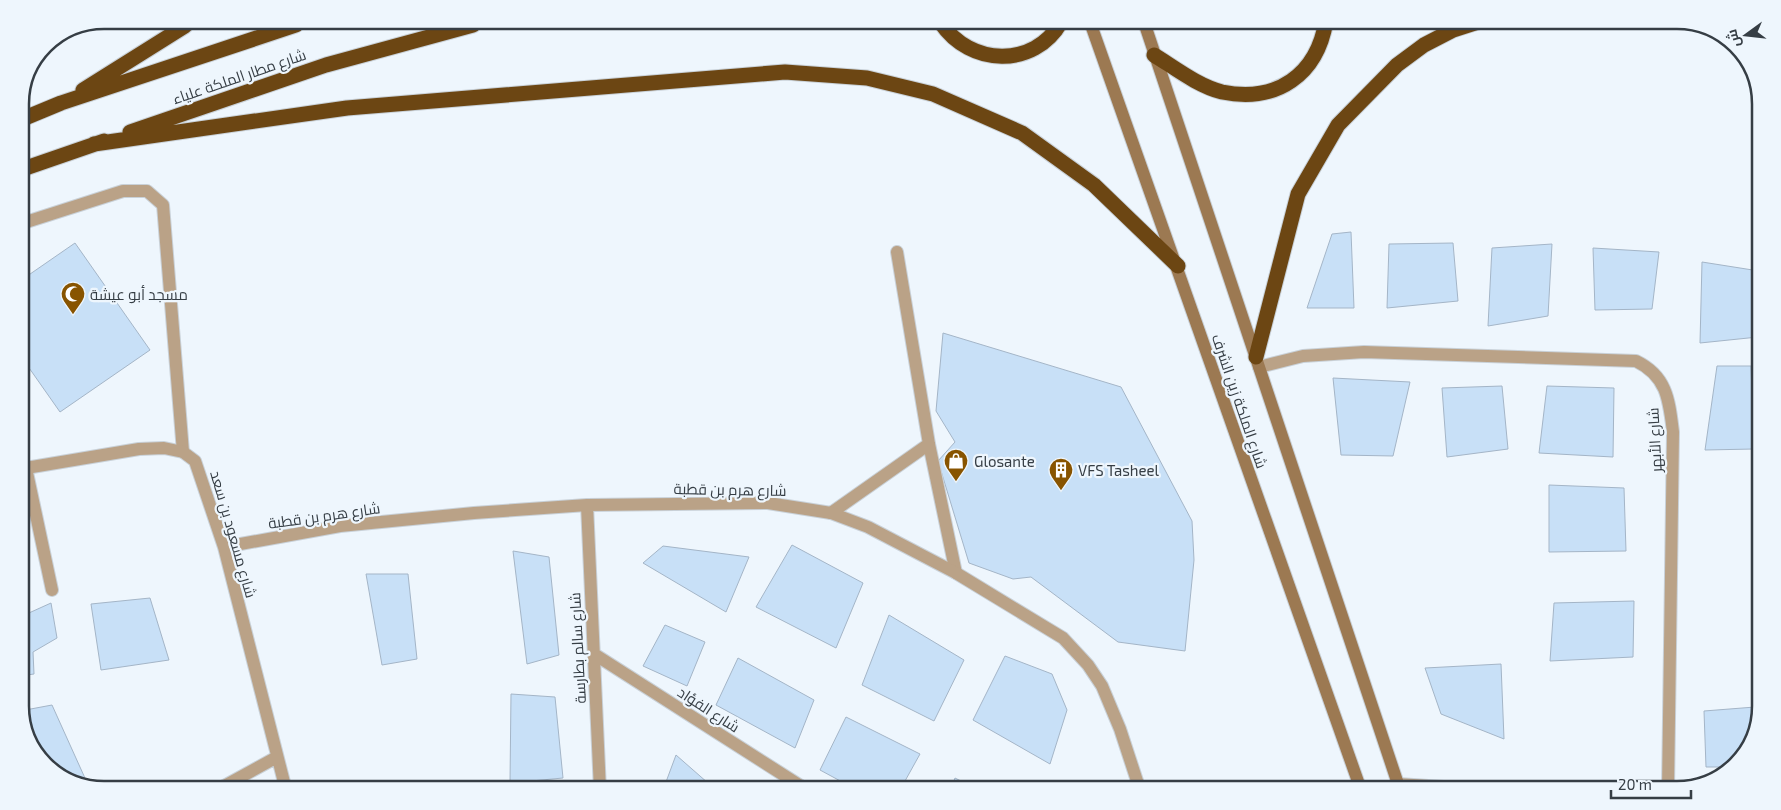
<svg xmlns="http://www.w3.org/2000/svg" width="1781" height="810" viewBox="0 0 1781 810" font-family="'Exo 2',Cairo,sans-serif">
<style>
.building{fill:#c8e0f7;stroke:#a4b5c7}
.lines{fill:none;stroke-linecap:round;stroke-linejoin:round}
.service-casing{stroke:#c9d1d8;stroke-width:14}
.minor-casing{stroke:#c9d1d8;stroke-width:14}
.secondary-casing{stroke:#c9d1d8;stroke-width:14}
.motorway-casing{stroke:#c9d1d8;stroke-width:17}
.service{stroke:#baa287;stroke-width:12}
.minor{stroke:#baa287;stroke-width:12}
.secondary{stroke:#9c7952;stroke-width:12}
.motorway{stroke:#6c4613;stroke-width:15}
.labels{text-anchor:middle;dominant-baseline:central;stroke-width:4.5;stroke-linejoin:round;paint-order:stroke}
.street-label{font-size:15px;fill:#363e45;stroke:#eef6fd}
.poi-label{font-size:15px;fill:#363e45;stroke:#eef6fd;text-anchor:start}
.rim{fill:none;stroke:#363e45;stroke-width:2.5}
</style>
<rect width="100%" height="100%" fill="#eef6fd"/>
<path class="building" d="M 1351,232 L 1354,308 L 1307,308 L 1332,234 Z
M 75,243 L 150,350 L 60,412 L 20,355 L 20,281 Z
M 1453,243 L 1458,301 L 1387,308 L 1389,244 Z
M 1552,244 L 1548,316 L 1488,326 L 1492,248 Z
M 1593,248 L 1659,252 L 1652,309 L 1595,310 Z
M 1702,262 L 1759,271 L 1758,337 L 1700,343 Z
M 943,333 L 1121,387 L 1192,521 L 1194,560 L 1185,651 L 1118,642 L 1031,577 L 1013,579 L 969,563 L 938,461 L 955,442 L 936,411 Z
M 1717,366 L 1751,366 L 1754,449 L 1705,450 Z
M 1333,378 L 1410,382 L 1393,456 L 1341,455 Z
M 1502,386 L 1508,449 L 1447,457 L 1442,388 Z
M 1547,386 L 1614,388 L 1613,457 L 1539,453 Z
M 1549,485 L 1624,488 L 1626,551 L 1549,552 Z
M 792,545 L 863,583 L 836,648 L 756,607 Z
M 663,546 L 749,557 L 726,612 L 643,563 Z
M 513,551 L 549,557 L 559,655 L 527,664 Z
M 366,574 L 408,574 L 417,659 L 382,665 Z
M 150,598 L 169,660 L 101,670 L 91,604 Z
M 1634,601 L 1633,657 L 1550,661 L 1554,603 Z
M 51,603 L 57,638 L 33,652 L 34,674 L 20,676 L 20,617 Z
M 889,615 L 964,660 L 934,721 L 862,685 Z
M 665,625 L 705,642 L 687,686 L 643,666 Z
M 1005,656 L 1052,674 L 1067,710 L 1050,764 L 973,720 Z
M 738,658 L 814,700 L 795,748 L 716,705 Z
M 1501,664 L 1504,739 L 1441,714 L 1425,668 Z
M 511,694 L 555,697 L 563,778 L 510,783 Z
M 52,705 L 89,787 L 72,783 L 34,753 L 20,711 Z
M 1755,707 L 1754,738 L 1731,767 L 1706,767 L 1704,711 Z
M 846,717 L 920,754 L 900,790 L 857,790 L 820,770 Z
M 676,755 L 716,790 L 663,790 Z
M 955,778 L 979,790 L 950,790 Z"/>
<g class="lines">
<defs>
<path id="service" d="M 20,224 L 123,191 L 147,191 L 163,205 L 183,452
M 897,252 L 929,444 L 956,573
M 26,468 L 52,590
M 831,513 L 929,444"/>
<path id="minor" d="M 1259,367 L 1303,356 L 1364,352 L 1636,361 C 1667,376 1669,400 1673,432 L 1668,790
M 20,469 L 139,449 L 164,448 L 183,452 L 195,461 L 224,547 L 286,790
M 587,505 L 600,790
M 224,547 L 340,526 L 474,513 L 587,505 L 768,503 L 831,513 L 868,527 L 956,573 L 1063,638 L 1088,665 L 1102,686 L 1120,729 L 1140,790
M 594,654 L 807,790
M 1398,784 L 1489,790
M 217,790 L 277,757"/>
<path id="secondary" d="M 1090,22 L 1361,790
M 1144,22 L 1400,790"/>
<path id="motorway" d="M 941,23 C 970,66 1034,69 1061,22
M 1154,55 C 1175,68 1198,86 1222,92 C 1277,103 1317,75 1326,21
M 83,90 L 185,26
M 20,120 L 61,103 L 296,25
M 130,132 L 326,65 L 473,25
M 94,144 L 347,108 L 785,72 L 867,78 L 933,94 L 1022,133 L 1094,185 L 1178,266
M 20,170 L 104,141
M 1256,357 L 1298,194 L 1338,125 L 1397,65 L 1424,45 L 1453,30 L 1481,21"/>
</defs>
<use href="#service" class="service-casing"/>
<use href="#minor" class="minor-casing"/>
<use href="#secondary" class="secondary-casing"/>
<use href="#motorway" class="motorway-casing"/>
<use href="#service" class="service"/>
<use href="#minor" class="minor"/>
<use href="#secondary" class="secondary"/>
<use href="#motorway" class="motorway"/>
</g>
<defs>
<symbol id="mosque-pin" viewBox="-11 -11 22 30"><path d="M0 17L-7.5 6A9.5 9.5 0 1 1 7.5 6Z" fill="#885400" stroke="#eef6fd"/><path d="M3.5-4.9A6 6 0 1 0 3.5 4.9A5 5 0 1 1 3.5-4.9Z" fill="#fff"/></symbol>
<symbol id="shop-pin" viewBox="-11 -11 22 30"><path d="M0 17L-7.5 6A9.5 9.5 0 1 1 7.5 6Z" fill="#885400" stroke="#eef6fd"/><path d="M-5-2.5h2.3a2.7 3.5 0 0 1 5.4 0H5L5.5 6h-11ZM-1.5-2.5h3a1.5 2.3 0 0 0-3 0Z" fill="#fff"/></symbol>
<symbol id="building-pin" viewBox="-11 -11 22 30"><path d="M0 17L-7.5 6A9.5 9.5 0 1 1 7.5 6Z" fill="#885400" stroke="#eef6fd"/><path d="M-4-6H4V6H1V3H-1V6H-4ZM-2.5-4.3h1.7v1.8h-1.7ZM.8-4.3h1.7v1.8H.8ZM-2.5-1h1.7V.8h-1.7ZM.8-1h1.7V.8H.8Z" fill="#fff"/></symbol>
</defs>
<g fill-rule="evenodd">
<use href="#mosque-pin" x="59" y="280" width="28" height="38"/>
<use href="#shop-pin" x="942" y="447" width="28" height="38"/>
<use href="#building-pin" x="1047" y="456" width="28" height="38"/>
</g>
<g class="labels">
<g class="street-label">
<text transform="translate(239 76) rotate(-19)">شارع مطار الملكة علياء</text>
<text transform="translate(1240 401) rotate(71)">شارع الملكة زين الشرف</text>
<text transform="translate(1654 440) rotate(-93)">شارع الأبهر</text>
<text transform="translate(730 489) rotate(1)">شارع هرم بن قطبة</text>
<text transform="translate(324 515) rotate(-8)">شارع هرم بن قطبة</text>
<text transform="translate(234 534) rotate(74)">شارع مسعود بن سعد</text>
<text transform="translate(577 648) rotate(-93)">شارع سالم بطارسة</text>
<text transform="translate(709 709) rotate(33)">شارع الفؤاد</text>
</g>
<g class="poi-label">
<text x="90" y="294">مسجد أبو عيشة</text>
<text x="974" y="461">Glosante</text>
<text x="1078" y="470">VFS Tasheel</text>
</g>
</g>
<path d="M0 0H1781V810H0ZM104 29H1677A75 75 0 0 1 1752 104V706A75 75 0 0 1 1677 781H104A75 75 0 0 1 29 706V104A75 75 0 0 1 104 29Z" fill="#eef6fd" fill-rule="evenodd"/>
<path class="rim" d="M104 29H1677A75 75 0 0 1 1752 104V706A75 75 0 0 1 1677 781H104A75 75 0 0 1 29 706V104A75 75 0 0 1 104 29Z"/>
<g transform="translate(1746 35) rotate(255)" stroke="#eef6fd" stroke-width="4" paint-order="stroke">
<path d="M0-4L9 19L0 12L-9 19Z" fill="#363e45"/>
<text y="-8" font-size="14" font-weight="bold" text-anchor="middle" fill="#363e45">ش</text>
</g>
<path d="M1611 790v8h80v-8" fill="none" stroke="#363e45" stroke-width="2.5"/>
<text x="1618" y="790" font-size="15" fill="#363e45" stroke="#eef6fd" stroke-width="4" paint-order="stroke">20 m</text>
</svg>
